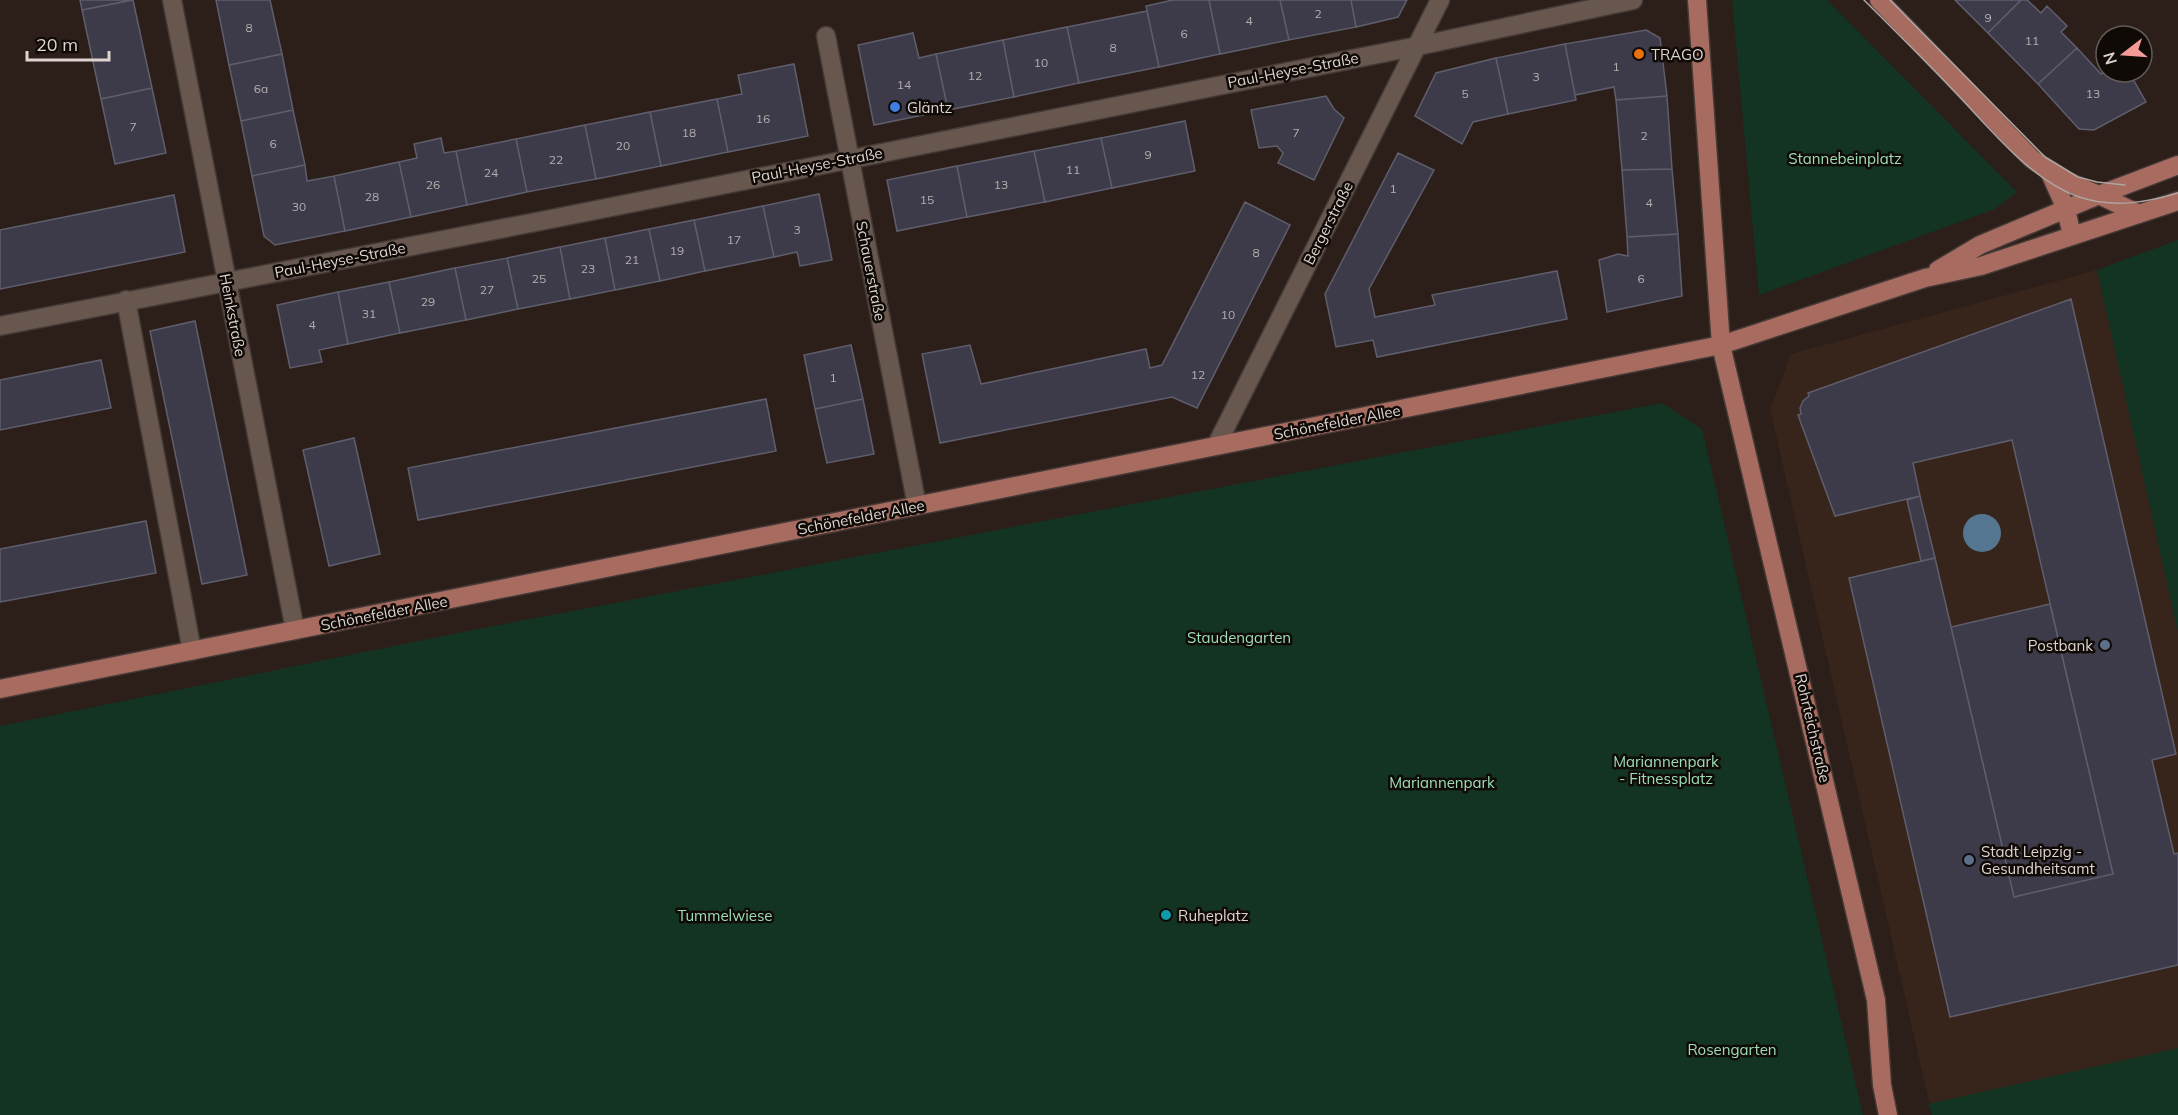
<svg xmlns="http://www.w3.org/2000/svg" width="2178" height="1115" viewBox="0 0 2178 1115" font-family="Mulish,sans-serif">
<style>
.built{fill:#37241a}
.green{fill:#133422}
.water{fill:#557691}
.building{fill:#3d3b49;stroke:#5f5e6d;stroke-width:1.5}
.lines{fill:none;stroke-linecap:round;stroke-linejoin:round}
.minor-casing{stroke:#443935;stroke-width:21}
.major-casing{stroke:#443935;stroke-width:21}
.minor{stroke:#67574f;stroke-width:18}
.major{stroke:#a76b60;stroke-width:18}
.tram{stroke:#afa4a0;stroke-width:1.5}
.food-dot{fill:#e8710a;stroke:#100a07;stroke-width:2}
.shop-dot{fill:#3f7fe0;stroke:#100a07;stroke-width:2}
.service-dot{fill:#5c6f8a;stroke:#100a07;stroke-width:2}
.culture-dot{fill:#0f9aa8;stroke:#100a07;stroke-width:2}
.labels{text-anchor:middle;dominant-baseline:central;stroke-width:5;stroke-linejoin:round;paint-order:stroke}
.number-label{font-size:12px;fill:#b6aeae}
.poi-label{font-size:15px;fill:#ded4d0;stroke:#100a07;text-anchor:start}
.street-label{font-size:15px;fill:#ded4d0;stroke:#100a07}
.park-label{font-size:15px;fill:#9cdfb7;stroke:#100a07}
</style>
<rect width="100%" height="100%" fill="#2c1e18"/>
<path class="built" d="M 2178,240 L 2178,1115 L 1932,1115 L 1770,409 L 1791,354 L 2097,270 Z"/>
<path class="green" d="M 1732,0 L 1827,0 L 2017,192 L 1995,209 L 1759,295 Z
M 2178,240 L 2178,633 L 2097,270 Z
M 1662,403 L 1702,429 L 1863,1115 L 0,1115 L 0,726 L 478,629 Z
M 2178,1048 L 2178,1115 L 1932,1115 L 1928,1104 Z"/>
<path class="water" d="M1963 533a19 19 0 1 1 38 0a19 19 0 1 1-38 0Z"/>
<path class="building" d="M 80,0 L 132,0 L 82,10 Z
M 133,0 L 152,88 L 101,99 L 82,10 Z
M 216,0 L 270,0 L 282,54 L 229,65 Z
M 1173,0 L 1209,0 L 1220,54 L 1159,67 L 1146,6 Z
M 1209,0 L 1280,0 L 1289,40 L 1220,54 Z
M 1280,0 L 1351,0 L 1356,27 L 1289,40 Z
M 1351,0 L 1407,0 L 1398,17 L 1356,27 Z
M 1955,0 L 2021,0 L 1988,33 Z
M 2021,0 L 2027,0 L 2041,13 L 2047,6 L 2067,26 L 2061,32 L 2077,48 L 2038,84 L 1988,33 Z
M 1147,11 L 1159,67 L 1079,83 L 1067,27 Z
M 1067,27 L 1079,83 L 1014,97 L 1003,40 Z
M 1646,30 L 1660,38 L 1667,96 L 1616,100 L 1614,87 L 1575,95 L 1565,44 Z
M 913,33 L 919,58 L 936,54 L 948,110 L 874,125 L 858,45 Z
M 1003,40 L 1014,97 L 948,110 L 936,54 Z
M 1565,44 L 1576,100 L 1508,114 L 1496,58 Z
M 2077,48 L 2101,74 L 2106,71 L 2129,72 L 2146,102 L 2094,130 L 2079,129 L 2038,84 Z
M 282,54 L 293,110 L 241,121 L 229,65 Z
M 1496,58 L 1508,114 L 1473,122 L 1462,144 L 1415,116 L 1436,73 Z
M 794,64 L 808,136 L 728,152 L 717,99 L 742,94 L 738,75 Z
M 152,88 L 166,153 L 115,164 L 101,99 Z
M 1326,96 L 1334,109 L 1344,118 L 1314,180 L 1278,163 L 1283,153 L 1277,146 L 1259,148 L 1251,110 Z
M 1667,96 L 1672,169 L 1622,170 L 1616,100 Z
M 717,99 L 728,152 L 661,166 L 650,112 Z
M 293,110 L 305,165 L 252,176 L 241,121 Z
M 650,112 L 661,166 L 596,179 L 585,125 Z
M 1185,121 L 1195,171 L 1112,188 L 1101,138 Z
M 585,125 L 596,179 L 527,192 L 516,139 Z
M 441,138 L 444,153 L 456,151 L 467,205 L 411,217 L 399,162 L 417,158 L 414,144 Z
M 1101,138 L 1112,188 L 1045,202 L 1034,151 Z
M 516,139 L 527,192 L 467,205 L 456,151 Z
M 1034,151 L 1045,202 L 967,217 L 957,166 Z
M 1398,153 L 1434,170 L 1369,289 L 1375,317 L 1435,305 L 1432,295 L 1557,271 L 1567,319 L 1377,357 L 1373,340 L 1336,347 L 1325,294 Z
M 399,162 L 411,217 L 345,231 L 334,176 Z
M 305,165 L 307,181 L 334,176 L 345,231 L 275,245 L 264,236 L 252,176 Z
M 957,166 L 967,217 L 897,231 L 887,180 Z
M 1672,169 L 1678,234 L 1627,237 L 1622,170 Z
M 819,194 L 832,260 L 800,266 L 797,252 L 774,257 L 763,206 Z
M 174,195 L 185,252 L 0,289 L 0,230 Z
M 1245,202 L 1290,225 L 1197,408 L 1172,397 L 940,443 L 922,354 L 970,345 L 981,384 L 1146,349 L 1150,368 L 1162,365 Z
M 763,206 L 774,257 L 705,271 L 694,220 Z
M 694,220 L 705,271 L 660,281 L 649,229 Z
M 649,229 L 660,281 L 615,290 L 605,238 Z
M 1678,234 L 1682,296 L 1607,312 L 1599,260 L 1618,254 L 1628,256 L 1627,237 Z
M 605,238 L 615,290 L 570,299 L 560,247 Z
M 560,247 L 570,299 L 518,309 L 507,258 Z
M 507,258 L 518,309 L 466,320 L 455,268 Z
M 455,268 L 466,320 L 400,333 L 389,282 Z
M 389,282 L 400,333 L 348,344 L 338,292 Z
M 338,292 L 348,344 L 319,350 L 322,362 L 290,368 L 277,305 Z
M 2071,299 L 2176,754 L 2152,760 L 2174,854 L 2178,853 L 2178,965 L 1950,1017 L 1849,578 L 1935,558 L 2014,897 L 2113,874 L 2012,440 L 1913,463 L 1920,496 L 1835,516 L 1798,415 L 1801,414 L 1800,408 L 1803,401 L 1809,396 L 1808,393 Z
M 195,321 L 247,575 L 202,584 L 150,331 Z
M 851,345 L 863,399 L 815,409 L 804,355 Z
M 101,360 L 111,408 L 0,430 L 0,380 Z
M 766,399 L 776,451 L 418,520 L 408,468 Z
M 863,399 L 874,454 L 827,463 L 815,409 Z
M 354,438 L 380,554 L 329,566 L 303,450 Z
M 1920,496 L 1935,558 L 1921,561 L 1907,500 Z
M 146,521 L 156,573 L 0,602 L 0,549 Z
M 2050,604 L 2113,874 L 2014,897 L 1951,627 Z"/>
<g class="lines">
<defs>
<path id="minor" d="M 172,0 L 295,630
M 826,36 L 917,506
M 126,300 L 192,651
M 0,326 L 546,220 L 1418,46 L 1633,0
M 1216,446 L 1440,0"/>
<path id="major" d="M 1697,0 L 1721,345 L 1876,1000 L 1882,1085 L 1888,1115
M 1879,0 L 2032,159 L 2068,182 L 2099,195 L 2139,214
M 2050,173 L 2066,209 L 2072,236
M 1938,270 L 1980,245 L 2099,195 L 2178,165
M 0,689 L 1721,345 L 1925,278 L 1981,266 L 2178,201"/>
</defs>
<use href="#minor" class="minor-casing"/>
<use href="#major" class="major-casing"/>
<use href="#minor" class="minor"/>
<use href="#major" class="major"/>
<path class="tram" d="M 1864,0 C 1894,30 1925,60 1954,91 C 1990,128 2030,180 2079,197 C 2113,208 2145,203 2178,193
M 1890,0 L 2045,157 L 2078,177 L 2097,182 L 2125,185"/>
</g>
<circle class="food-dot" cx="1639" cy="54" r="6"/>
<circle class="shop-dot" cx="895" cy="107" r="6"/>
<g class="service-dot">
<circle cx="2105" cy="645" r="6"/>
<circle cx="1969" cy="860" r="6"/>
</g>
<circle class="culture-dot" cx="1166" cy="915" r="6"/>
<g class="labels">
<g class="number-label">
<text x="1318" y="13">2</text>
<text x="1988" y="17">9</text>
<text x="1249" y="20">4</text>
<text x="249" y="27">8</text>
<text x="1184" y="33">6</text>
<text x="2032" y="40">11</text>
<text x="1113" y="47">8</text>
<text x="1041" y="62">10</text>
<text x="1616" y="66">1</text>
<text x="975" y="75">12</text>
<text x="1536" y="76">3</text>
<text x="904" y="84">14</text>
<text x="261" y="88">6a</text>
<text x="1465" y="93">5</text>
<text x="2093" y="93">13</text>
<text x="763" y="118">16</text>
<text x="133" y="126">7</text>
<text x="689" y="132">18</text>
<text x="1296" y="132">7</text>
<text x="1644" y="135">2</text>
<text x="273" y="143">6</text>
<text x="623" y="145">20</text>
<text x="1148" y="154">9</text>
<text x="556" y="159">22</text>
<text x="1073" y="169">11</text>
<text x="491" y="172">24</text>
<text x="433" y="184">26</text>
<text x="1001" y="184">13</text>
<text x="1393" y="188">1</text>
<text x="372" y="196">28</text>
<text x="927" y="199">15</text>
<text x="1649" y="202">4</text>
<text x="299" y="206">30</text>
<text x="797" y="229">3</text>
<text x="734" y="239">17</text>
<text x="677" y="250">19</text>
<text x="1256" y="252">8</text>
<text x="632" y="259">21</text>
<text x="588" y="268">23</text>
<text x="539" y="278">25</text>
<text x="1641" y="278">6</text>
<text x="487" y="289">27</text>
<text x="428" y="301">29</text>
<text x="369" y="313">31</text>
<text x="1228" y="314">10</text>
<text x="312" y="324">4</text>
<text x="1198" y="374">12</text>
<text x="833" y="377">1</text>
</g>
<g class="poi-label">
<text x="1651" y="54">TRAGO</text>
<text x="907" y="107">Gläntz</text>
<text x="2093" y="645" text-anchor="end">Postbank</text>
<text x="1981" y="851">Stadt Leipzig -<tspan x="1981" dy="17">Gesundheitsamt</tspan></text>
<text x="1178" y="915">Ruheplatz</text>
</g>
<g class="street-label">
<text transform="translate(1293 70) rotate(-11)">Paul-Heyse-Straße</text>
<text transform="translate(817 165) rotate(-11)">Paul-Heyse-Straße</text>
<text transform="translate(1328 223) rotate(-63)">Bergerstraße</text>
<text transform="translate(340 260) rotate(-11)">Paul-Heyse-Straße</text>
<text transform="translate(871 271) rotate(79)">Schauerstraße</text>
<text transform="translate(233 315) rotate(79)">Heinkstraße</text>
<text transform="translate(1337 422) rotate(-11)">Schönefelder Allee</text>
<text transform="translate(861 517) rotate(-11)">Schönefelder Allee</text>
<text transform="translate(384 613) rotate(-11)">Schönefelder Allee</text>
<text transform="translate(1813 728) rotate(77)">Rohrteichstraße</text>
</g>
<g class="park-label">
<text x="1845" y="158">Stannebeinplatz</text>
<text x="1239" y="637">Staudengarten</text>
<text x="1666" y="761">Mariannenpark<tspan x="1666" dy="17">- Fitnessplatz</tspan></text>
<text x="1442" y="782">Mariannenpark</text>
<text x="725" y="915">Tummelwiese</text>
<text x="1732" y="1049">Rosengarten</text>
</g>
</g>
<g transform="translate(2124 54) rotate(253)"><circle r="28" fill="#100a07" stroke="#625b57" stroke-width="1.5"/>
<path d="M0-4.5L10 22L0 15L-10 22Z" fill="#f59b97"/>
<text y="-9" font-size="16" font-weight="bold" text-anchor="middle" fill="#ded4d0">N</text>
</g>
<path d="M27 51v9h82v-9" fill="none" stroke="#ded4d0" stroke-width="3"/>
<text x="36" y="51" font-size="18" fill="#ded4d0" stroke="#100a07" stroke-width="4.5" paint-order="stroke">20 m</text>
</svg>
